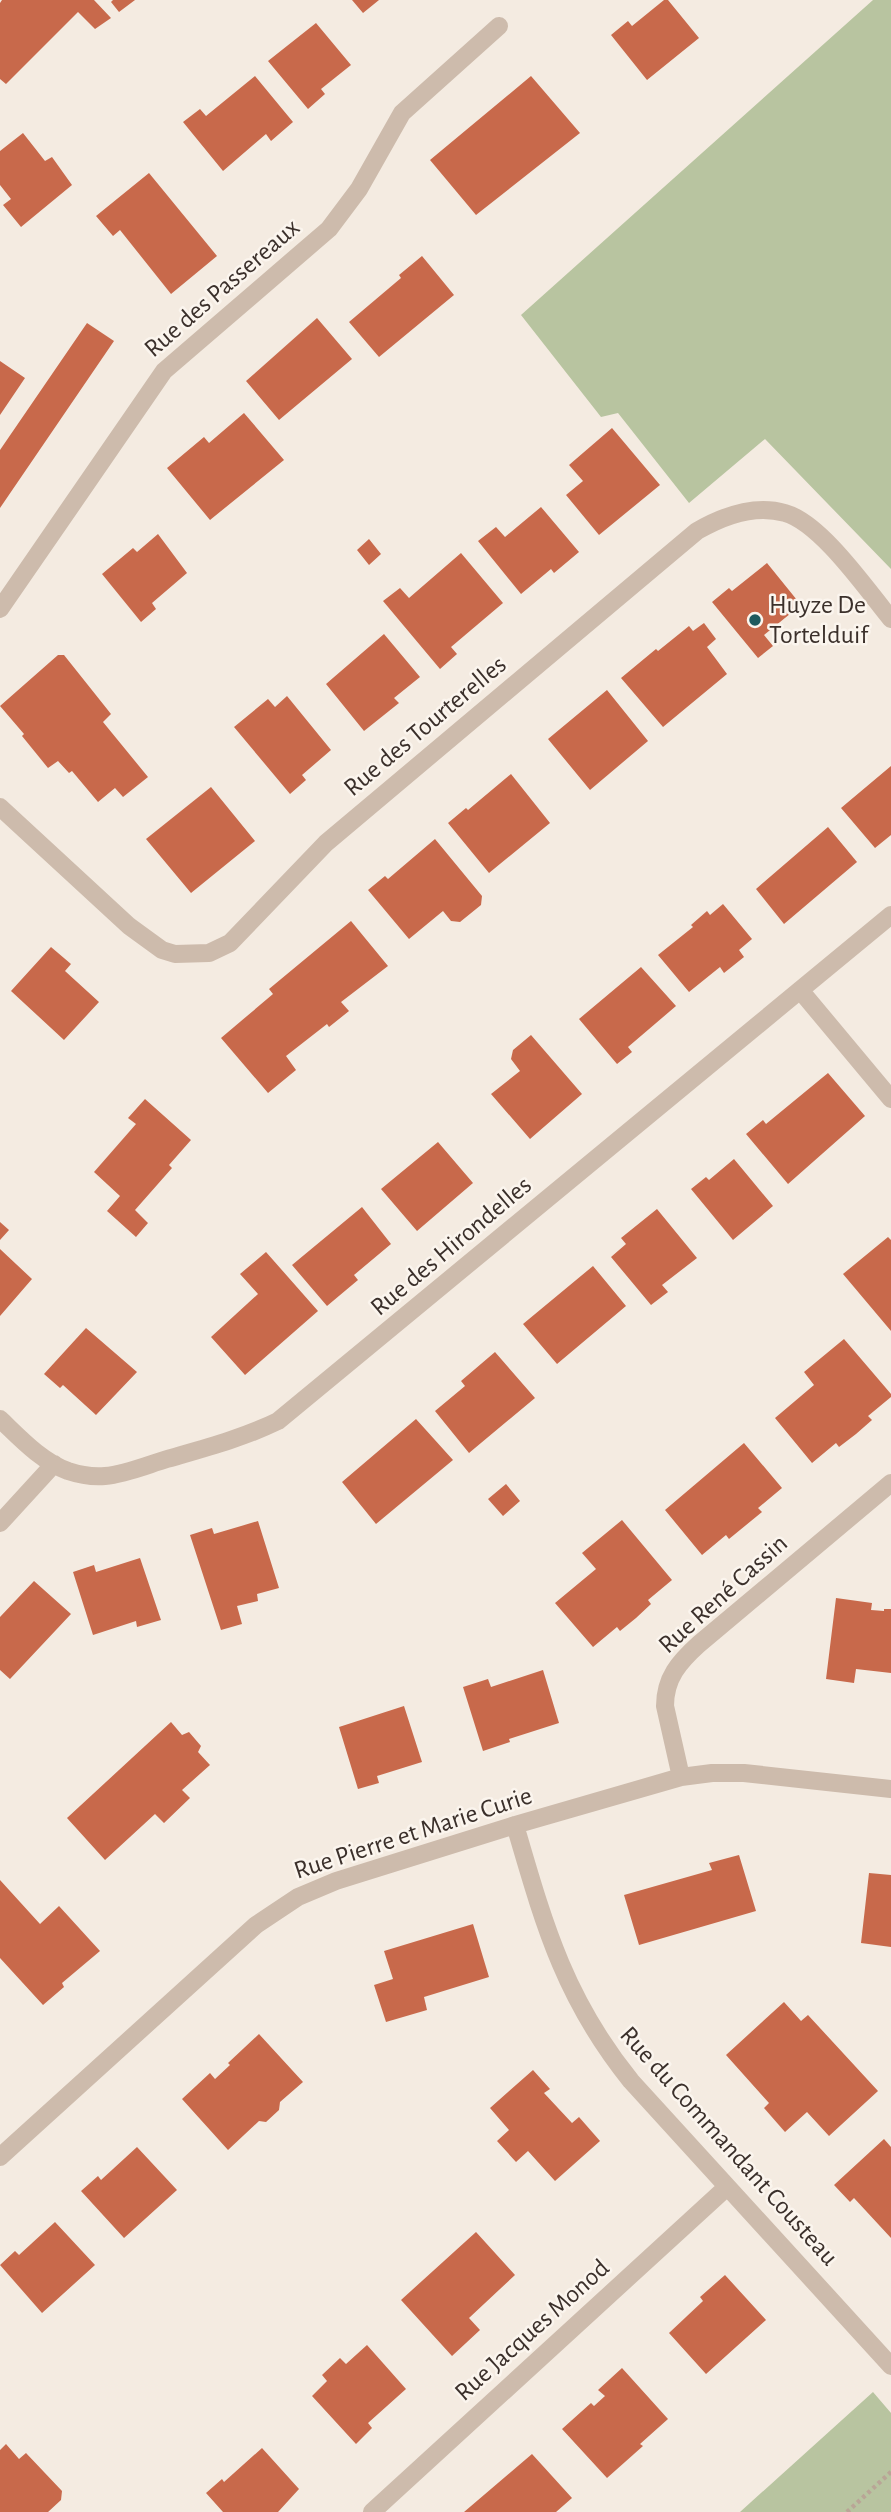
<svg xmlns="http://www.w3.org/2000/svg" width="891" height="2512" viewBox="0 0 891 2512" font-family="'Alegreya Sans',sans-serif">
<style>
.green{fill:#b8c4a0}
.building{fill:#c8694b}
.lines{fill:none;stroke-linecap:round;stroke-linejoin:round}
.path{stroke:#b9a596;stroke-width:4.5;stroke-dasharray:3.5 3.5;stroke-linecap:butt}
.minor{stroke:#cdbbac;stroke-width:18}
.poi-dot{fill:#1f5a5e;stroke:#fbf5ee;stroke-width:2.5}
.labels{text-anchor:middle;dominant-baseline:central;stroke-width:5;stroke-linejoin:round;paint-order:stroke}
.street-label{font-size:26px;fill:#3b302b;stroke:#fbf5ee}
.poi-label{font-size:26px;fill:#3b302b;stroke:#fbf5ee;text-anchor:start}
</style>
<rect width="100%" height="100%" fill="#f4ebe1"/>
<path class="green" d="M 873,0 L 891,0 L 891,569 L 765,439 L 689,503 L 618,413 L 601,417 L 521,315 Z
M 873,2392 L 891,2413 L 891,2512 L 740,2512 Z"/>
<path class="building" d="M 2,0 L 94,0 L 111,18 L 95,29 L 78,12 L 6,84 L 0,79 L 0,3 Z
M 113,0 L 135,0 L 119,12 L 111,2 Z
M 352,0 L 379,0 L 363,13 Z
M 664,0 L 668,0 L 699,38 L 647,80 L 611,35 L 628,21 L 632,26 Z
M 316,23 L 351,65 L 321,89 L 325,94 L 308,109 L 268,61 Z
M 255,76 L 293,122 L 271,141 L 266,134 L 223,171 L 183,122 L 200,109 L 206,116 Z
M 531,76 L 580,133 L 476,215 L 430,160 Z
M 23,133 L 45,161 L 52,157 L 72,185 L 21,227 L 3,205 L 11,199 L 0,185 L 0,151 Z
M 149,173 L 217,256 L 171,294 L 120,230 L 113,236 L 96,216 Z
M 422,256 L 454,295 L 379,357 L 349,322 L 401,278 L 399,275 Z
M 317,318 L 352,359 L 279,420 L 246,381 Z
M 87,323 L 114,341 L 0,508 L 0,450 Z
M 0,361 L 25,378 L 0,415 Z
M 244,413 L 284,460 L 210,520 L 167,468 L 204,437 L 209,443 Z
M 612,428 L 660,485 L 599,535 L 566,495 L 583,481 L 569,465 Z
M 541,507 L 579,552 L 554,573 L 551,569 L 521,594 L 478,541 L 496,527 L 505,537 Z
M 158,534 L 187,573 L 152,603 L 156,609 L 141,622 L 102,574 L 133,548 L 137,552 Z
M 369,539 L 381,554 L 369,565 L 357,550 Z
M 461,553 L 503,603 L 451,647 L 457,654 L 440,669 L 383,601 L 400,588 L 409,598 Z
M 767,563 L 801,605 L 764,635 L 773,646 L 758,658 L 712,602 L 729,588 L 732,591 Z
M 704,623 L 716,639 L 707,647 L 727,674 L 663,727 L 621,678 L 656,649 L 658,651 L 689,626 L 693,631 Z
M 384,634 L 420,677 L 394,698 L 399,703 L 364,731 L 326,684 Z
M 58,655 L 64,655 L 111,714 L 103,722 L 148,777 L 123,797 L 115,788 L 98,802 L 72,771 L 69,773 L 58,761 L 48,768 L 22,736 L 24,734 L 0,706 Z
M 607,690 L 648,741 L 590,790 L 548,739 Z
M 287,696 L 331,750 L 302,775 L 306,780 L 290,794 L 234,727 L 268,699 L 275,707 Z
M 891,766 L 891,835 L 875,848 L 841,808 Z
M 511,774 L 550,823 L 489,873 L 448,823 L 466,808 L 468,810 Z
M 211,787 L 255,841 L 191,893 L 146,839 Z
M 828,827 L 857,862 L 784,924 L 756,889 Z
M 435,839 L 482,896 L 481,905 L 460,922 L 451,921 L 443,911 L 409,939 L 368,890 L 385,876 L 388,879 Z
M 723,904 L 752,939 L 739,950 L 744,957 L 724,973 L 720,967 L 689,992 L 658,955 L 693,927 L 691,925 L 707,911 L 710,915 Z
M 351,921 L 388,966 L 341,1002 L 349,1011 L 329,1027 L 327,1024 L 286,1056 L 296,1070 L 268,1093 L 221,1038 L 273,994 L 269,989 Z
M 51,947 L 71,964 L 65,971 L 99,1002 L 64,1040 L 11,991 Z
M 641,967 L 676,1006 L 628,1047 L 632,1052 L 617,1064 L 579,1019 Z
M 531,1035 L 582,1094 L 530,1139 L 491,1094 L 520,1071 L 511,1059 L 513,1050 Z
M 828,1073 L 865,1116 L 788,1184 L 746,1134 L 763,1120 L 766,1124 Z
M 145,1099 L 191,1140 L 169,1165 L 172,1168 L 135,1210 L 148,1223 L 136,1237 L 107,1211 L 120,1196 L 94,1172 L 136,1124 L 128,1118 Z
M 438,1142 L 473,1183 L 417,1231 L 381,1189 Z
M 734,1159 L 773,1206 L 733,1240 L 691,1189 L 706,1177 L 709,1180 Z
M 362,1207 L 391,1244 L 354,1275 L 358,1280 L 327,1306 L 292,1265 Z
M 657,1209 L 697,1258 L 662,1285 L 668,1292 L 651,1305 L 611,1257 L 626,1244 L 621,1238 Z
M 0,1222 L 9,1230 L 0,1240 Z
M 888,1237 L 891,1240 L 891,1331 L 843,1274 Z
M 0,1249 L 32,1279 L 0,1316 Z
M 266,1252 L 318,1311 L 245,1375 L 211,1337 L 258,1294 L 240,1274 Z
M 593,1266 L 626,1306 L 557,1364 L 523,1324 Z
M 86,1328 L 137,1372 L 96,1415 L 63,1385 L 60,1388 L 44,1374 Z
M 844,1339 L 891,1394 L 891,1397 L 868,1416 L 872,1420 L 856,1434 L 839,1447 L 836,1443 L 812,1463 L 775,1418 L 814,1385 L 804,1372 Z
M 495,1352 L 535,1398 L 469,1453 L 435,1411 L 465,1386 L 461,1381 Z
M 416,1419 L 453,1460 L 376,1524 L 342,1482 Z
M 744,1443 L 782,1488 L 758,1508 L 762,1512 L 729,1539 L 726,1535 L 702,1555 L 665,1510 Z
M 506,1484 L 520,1501 L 503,1516 L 488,1499 Z
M 622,1520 L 672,1580 L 648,1600 L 651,1604 L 636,1618 L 620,1631 L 617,1627 L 593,1647 L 555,1603 L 596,1569 L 582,1553 Z
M 258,1521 L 279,1588 L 257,1594 L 258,1601 L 237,1606 L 242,1624 L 221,1630 L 190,1535 L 212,1528 L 214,1534 Z
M 140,1558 L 161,1620 L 137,1627 L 136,1621 L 93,1635 L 73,1572 L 94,1565 L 96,1572 Z
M 34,1581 L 71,1614 L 10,1679 L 0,1670 L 0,1617 Z
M 836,1598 L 872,1603 L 871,1610 L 884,1611 L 884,1609 L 891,1609 L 891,1673 L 856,1669 L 854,1683 L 826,1679 Z
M 543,1670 L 559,1723 L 509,1739 L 510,1742 L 483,1751 L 463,1687 L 488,1679 L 491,1687 Z
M 404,1706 L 422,1762 L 377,1776 L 379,1783 L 358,1789 L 339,1727 Z
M 171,1722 L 182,1735 L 189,1732 L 201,1746 L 198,1752 L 210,1765 L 182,1790 L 190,1798 L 164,1823 L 155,1814 L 105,1860 L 67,1818 Z
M 739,1855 L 756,1911 L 639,1945 L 624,1895 L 712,1870 L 709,1863 Z
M 869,1873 L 891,1875 L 891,1947 L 861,1943 Z
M 0,1880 L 40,1924 L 59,1906 L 100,1951 L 62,1983 L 64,1987 L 43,2005 L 0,1958 Z
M 473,1924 L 489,1977 L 424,1997 L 427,2010 L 386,2022 L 374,1985 L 393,1979 L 384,1951 Z
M 784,2002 L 801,2021 L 808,2015 L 878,2091 L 829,2136 L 807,2112 L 785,2132 L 764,2108 L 769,2103 L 726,2055 Z
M 259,2034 L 303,2082 L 280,2102 L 279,2110 L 266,2122 L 259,2121 L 228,2150 L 182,2099 L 210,2073 L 215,2079 L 230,2065 L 228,2063 Z
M 533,2070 L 550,2089 L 544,2093 L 572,2123 L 579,2117 L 600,2141 L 555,2181 L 528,2151 L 516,2162 L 497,2141 L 509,2130 L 490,2108 Z
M 884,2139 L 891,2147 L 891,2238 L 854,2198 L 850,2202 L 834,2185 Z
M 137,2147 L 177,2190 L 124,2238 L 81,2191 L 98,2176 L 101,2180 Z
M 55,2222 L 95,2265 L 42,2313 L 0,2265 L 15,2251 L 19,2255 Z
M 476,2232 L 515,2275 L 469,2318 L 480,2330 L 452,2356 L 401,2300 Z
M 725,2275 L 766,2320 L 706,2374 L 669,2333 L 703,2301 L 700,2297 Z
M 367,2345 L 406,2389 L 368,2423 L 372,2428 L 356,2444 L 312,2396 L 327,2381 L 322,2375 L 340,2358 L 346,2364 Z
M 622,2368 L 668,2419 L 640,2444 L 643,2446 L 607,2478 L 562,2429 L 591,2403 L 594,2406 L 605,2396 L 598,2390 Z
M 6,2444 L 19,2459 L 26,2453 L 62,2491 L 61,2500 L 48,2512 L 0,2512 L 0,2450 Z
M 262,2448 L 299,2489 L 278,2512 L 223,2512 L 206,2493 L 222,2479 L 224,2482 Z
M 532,2454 L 572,2498 L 556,2512 L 464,2512 Z"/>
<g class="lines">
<path class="path" d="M 847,2512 L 891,2472"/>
<path class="minor" d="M 0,609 L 164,371 L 329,229 L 359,189 L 402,113 L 499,26
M 0,807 L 129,926 L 162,950 L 175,954 L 209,953 L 230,943 L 326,843 L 697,531 C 723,516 755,504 785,513 C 821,523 867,590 891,619
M 800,990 L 891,1099
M 0,1419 C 20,1438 41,1461 68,1471 C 80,1475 93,1477 105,1476 C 126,1474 147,1465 167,1459 C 205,1448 243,1438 278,1421 L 891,915
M 0,1523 L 54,1464
M 681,1777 L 665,1706 C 665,1678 679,1662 699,1644 L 891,1483
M 515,1825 C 544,1924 564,1998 631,2081 L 891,2366
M 0,2157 L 256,1925 L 298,1897 L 336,1881 L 515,1825 L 681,1777 L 712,1773 L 744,1773 L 891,1789
M 372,2512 L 727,2187"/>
</g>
<circle class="poi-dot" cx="755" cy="620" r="7"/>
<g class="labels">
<g class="street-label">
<text transform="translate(222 288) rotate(-41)">Rue des Passereaux</text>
<text transform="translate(425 726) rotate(-40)">Rue des Tourterelles</text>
<text transform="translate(451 1246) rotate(-40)">Rue des Hirondelles</text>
<text transform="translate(723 1594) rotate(-42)">Rue René Cassin</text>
<text transform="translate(413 1833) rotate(-18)">Rue Pierre et Marie Curie</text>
<text transform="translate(729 2146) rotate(48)">Rue du Commandant Cousteau</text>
<text transform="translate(532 2330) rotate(-42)">Rue Jacques Monod</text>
</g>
<g class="poi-label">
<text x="769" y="605">Huyze De<tspan x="769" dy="30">Tortelduif</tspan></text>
</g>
</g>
</svg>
